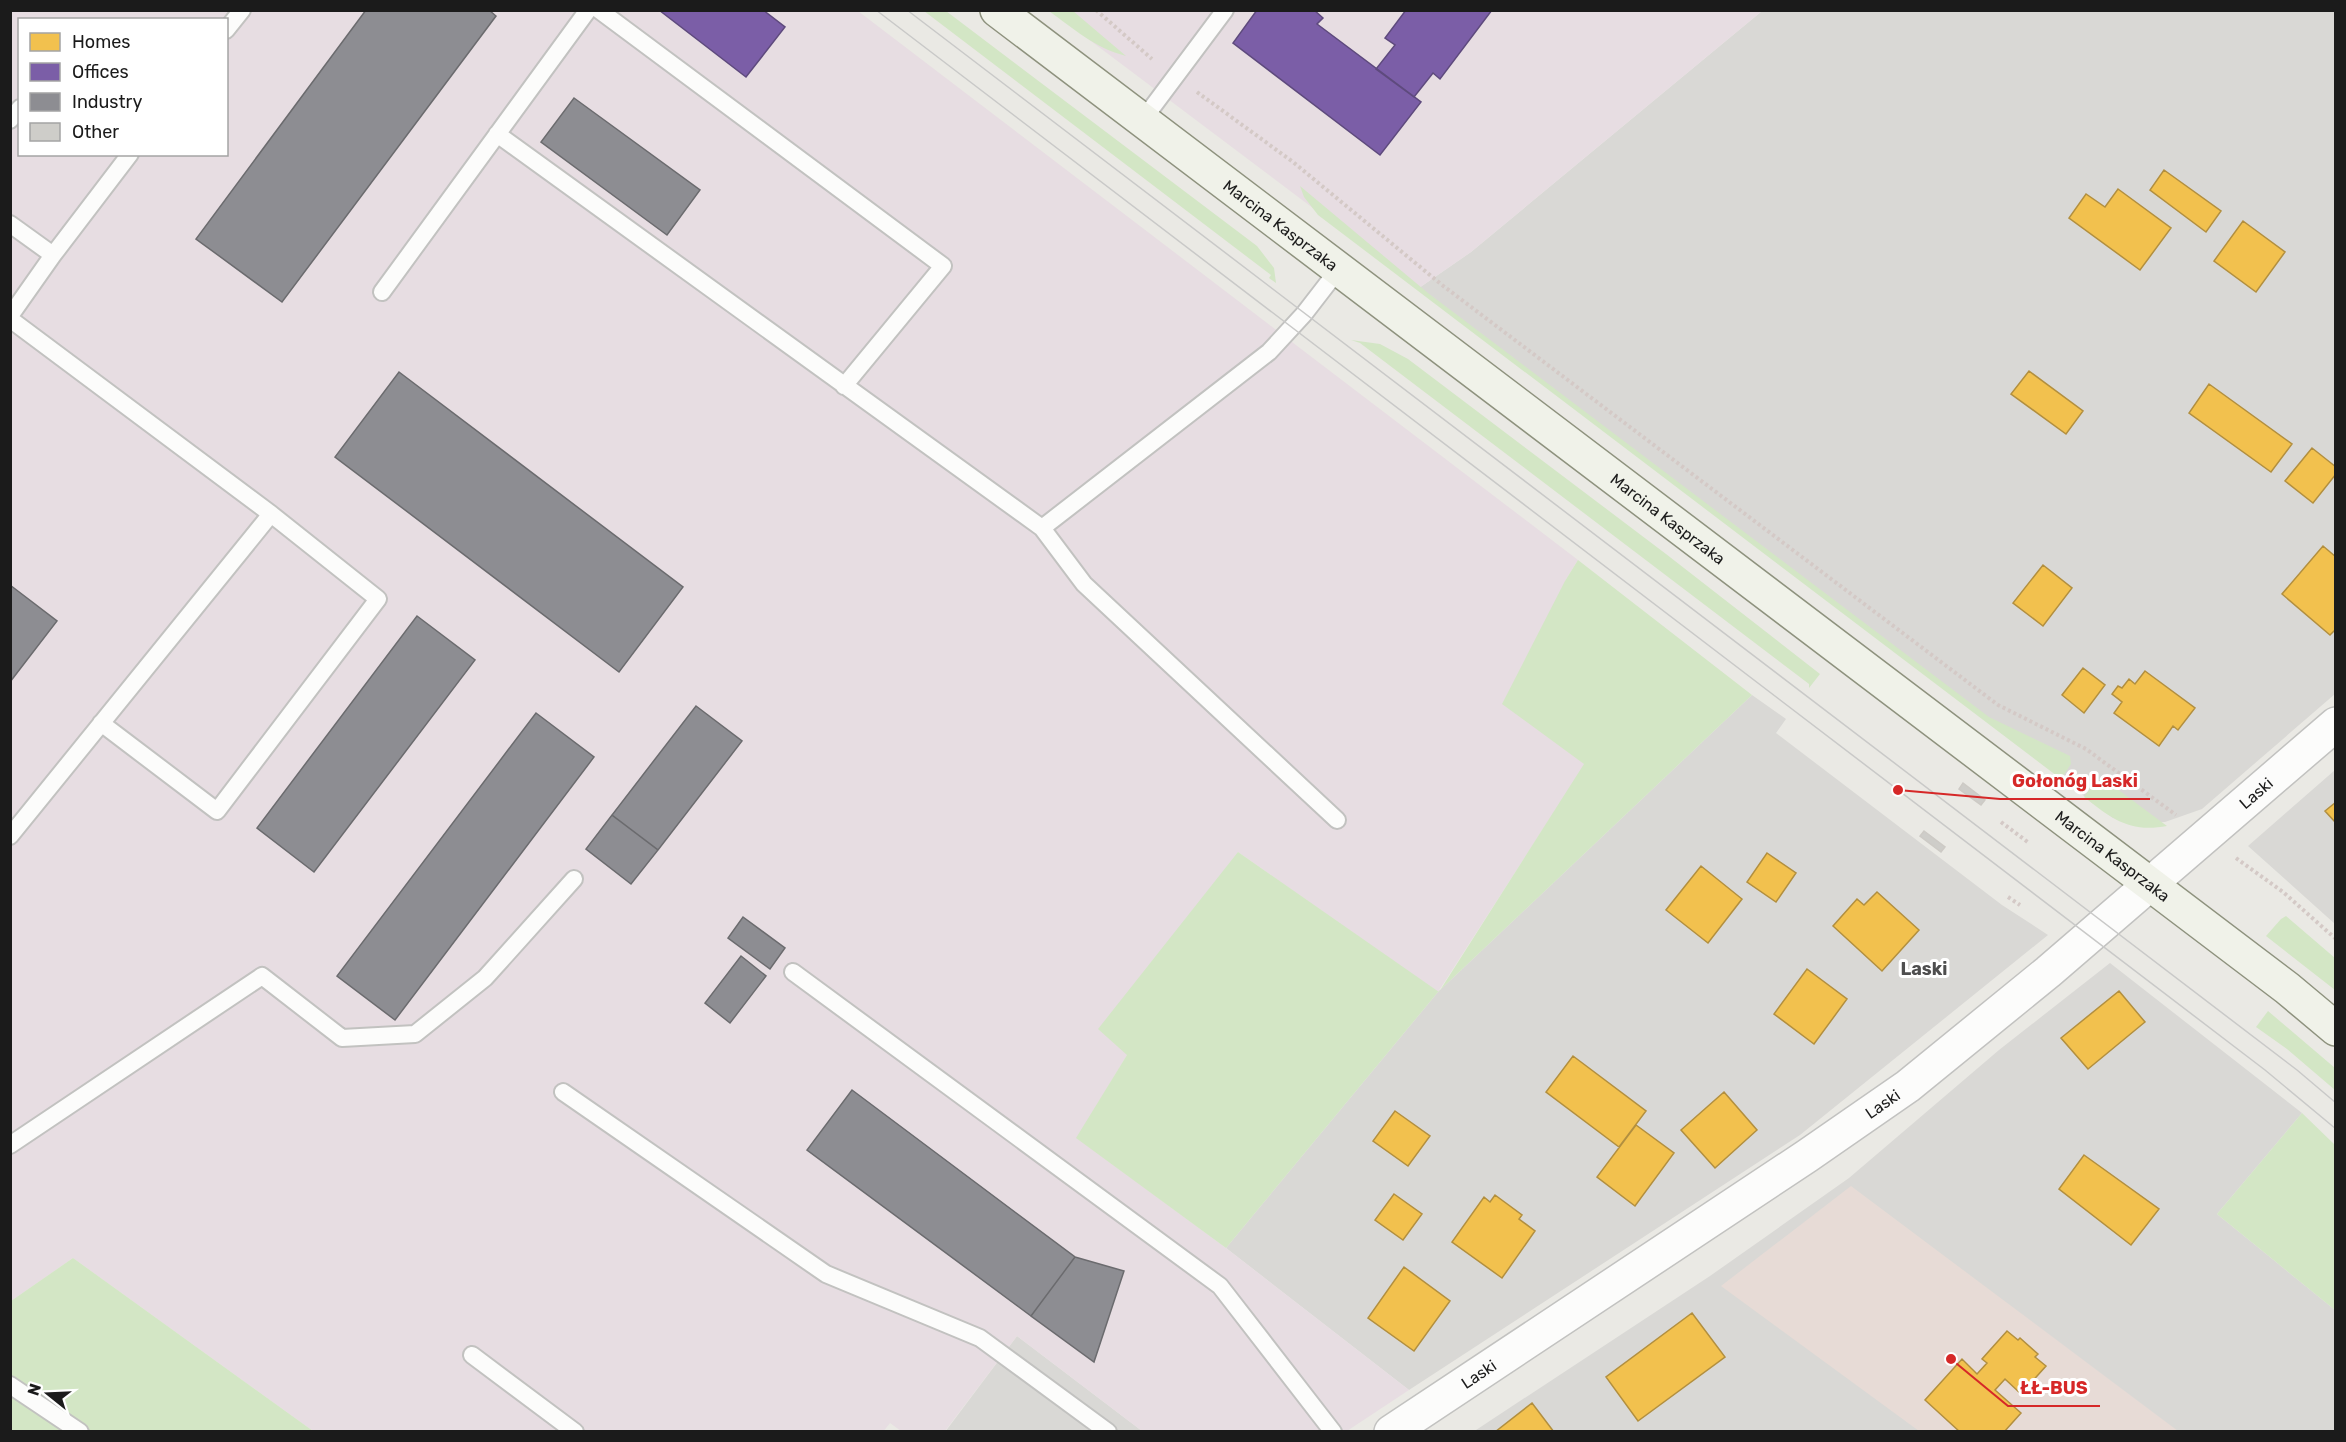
<svg xmlns="http://www.w3.org/2000/svg" width="2346" height="1442" viewBox="0 0 2346 1442" font-family="Rubik,sans-serif">
<style>
.residential{fill:#d9d8d5}
.commercial{fill:#e7dbd6}
.industrial{fill:#e7dde2;fill-rule:evenodd}
.grass{fill:#d3e6c5}
.homes{fill:#f2c14e;stroke:#b28f3f;stroke-width:1.5}
.offices{fill:#7b5ea7;stroke:#5e4a7d;stroke-width:1.5}
.industry{fill:#8d8d92;stroke:#6b6b6e;stroke-width:1.5}
.building{fill:#cecdc9;stroke:#cdcac5;stroke-width:1.5}
.lines{fill:none;stroke-linecap:round;stroke-linejoin:round}
.lane-casing{stroke:#c2c2c0;stroke-width:20}
.street-casing{stroke:#c2c2c0;stroke-width:36}
.secondary-casing{stroke:#8e927e;stroke-width:36}
.path{stroke:#d4c9c6;stroke-width:4;stroke-dasharray:3 3;stroke-linecap:butt}
.lane{stroke:#fcfcfb;stroke-width:16}
.street{stroke:#fcfcfb;stroke-width:33}
.secondary{stroke:#f0f2e9;stroke-width:33}
.tram{stroke:#c9c9c8;stroke-width:1.5}
.labels{text-anchor:middle;dominant-baseline:central;stroke-width:6;stroke-linejoin:round;paint-order:stroke}
.street-label{font-size:16px;fill:#1b1b1b;stroke:#fff}
.neighbourhood-label{font-size:18px;font-weight:bold;fill:#4e4e4e;stroke:#fff}
.leader{fill:none;stroke:#d62828;stroke-width:2}
.callout-dot{fill:#d62828;stroke:#fff;stroke-width:2}
.callout-label{font-size:18px;text-anchor:middle;font-weight:bold;fill:#d62828;stroke:#fff;stroke-width:6;stroke-linejoin:round;paint-order:stroke}
</style>
<rect width="100%" height="100%" fill="#eae9e4"/>
<path class="residential" d="M 1762,11 L 2335,11 L 2335,694 L 2202,809 L 2165,822 L 2143,823 L 2113,818 L 1419,288 L 1471,252 Z
M 1752,695 L 1786,719 L 1776,733 L 2002,905 L 2048,935 L 1800,1135 L 1409,1390 L 1226,1248 L 1438,992 Z
M 2335,770 L 2335,924 L 2248,846 Z
M 2110,963 L 2302,1113 L 2217,1214 L 2335,1310 L 2335,1431 L 1473,1432 L 1710,1276 L 1849,1178 L 1999,1050 Z
M 1017,1336 L 1142,1431 L 945,1432 Z"/>
<path class="commercial" d="M 1851,1186 L 2178,1431 L 1919,1431 L 1721,1286 Z"/>
<path class="industrial" d="M 11,11 L 858,11 L 1578,560 L 1565,581 L 1585,764 L 1438,992 L 1238,852 L 1127,1055 L 1077,1138 L 1226,1248 L 1409,1390 L 1347,1431 L 1142,1431 L 1017,1336 L 945,1431 L 901,1431 L 890,1423 L 883,1432 L 313,1431 L 73,1258 L 11,1301 ZM 20,20 L 226,20 L 226,154 L 20,154 Z
M 1051,11 L 1762,11 L 1471,252 L 1419,288 Z"/>
<path class="grass" d="M 924,11 L 946,11 L 1257,246 L 1274,268 L 1276,283 L 1269,278 L 1271,275 Z
M 1049,11 L 1073,11 L 1126,56 C 1095,48 1074,29 1049,11 Z
M 1300,186 L 1428,293 L 1989,717 L 2070,756 L 2071,764 L 2061,779 L 1318,215 L 1304,197 Z
M 1351,340 L 1380,344 L 1408,359 L 1666,554 L 1820,674 L 1809,688 L 1809,684 L 1360,343 Z
M 1578,560 L 1752,695 L 1438,992 L 1226,1248 L 1076,1138 L 1127,1055 L 1098,1029 L 1238,852 L 1439,992 L 1584,764 L 1502,704 L 1565,581 Z
M 2101,780 L 2105,780 L 2167,826 C 2130,833 2112,819 2084,797 L 2094,783 Z
M 2286,916 L 2335,958 L 2335,990 L 2266,936 L 2281,919 Z
M 2268,1011 L 2335,1068 L 2335,1090 L 2287,1049 L 2256,1027 Z
M 2302,1113 L 2335,1145 L 2335,1310 L 2217,1214 Z
M 73,1258 L 313,1431 L 11,1432 L 11,1301 Z"/>
<path class="homes" d="M 2164,170 L 2221,211 L 2206,232 L 2150,190 Z
M 2118,189 L 2171,228 L 2140,270 L 2069,218 L 2086,194 L 2105,207 Z
M 2243,221 L 2285,252 L 2256,292 L 2214,261 Z
M 2029,371 L 2083,411 L 2066,434 L 2011,394 Z
M 2209,384 L 2292,444 L 2271,472 L 2189,413 Z
M 2312,448 L 2336,467 L 2336,474 L 2313,503 L 2285,481 Z
M 2323,546 L 2336,557 L 2336,629 L 2330,635 L 2282,594 Z
M 2043,565 L 2072,588 L 2043,626 L 2013,603 Z
M 2083,668 L 2105,685 L 2084,713 L 2062,695 Z
M 2145,671 L 2195,708 L 2178,730 L 2173,726 L 2159,746 L 2114,713 L 2122,702 L 2112,694 L 2118,686 L 2122,688 L 2129,679 L 2135,684 Z
M 2336,802 L 2336,823 L 2325,811 Z
M 1767,853 L 1796,873 L 1776,902 L 1747,882 Z
M 1701,866 L 1742,899 L 1708,943 L 1666,910 Z
M 1877,892 L 1919,930 L 1882,971 L 1833,926 L 1857,899 L 1864,905 Z
M 1807,969 L 1847,999 L 1814,1044 L 1774,1014 Z
M 2119,991 L 2145,1022 L 2088,1069 L 2061,1038 Z
M 1573,1056 L 1646,1111 L 1619,1147 L 1546,1092 Z
M 1724,1092 L 1757,1130 L 1715,1168 L 1681,1130 Z
M 1395,1111 L 1430,1136 L 1408,1166 L 1373,1141 Z
M 1636,1125 L 1674,1153 L 1635,1206 L 1597,1177 Z
M 2084,1155 L 2159,1209 L 2131,1245 L 2059,1189 Z
M 1394,1194 L 1422,1214 L 1403,1240 L 1375,1220 Z
M 1495,1195 L 1522,1215 L 1519,1219 L 1535,1231 L 1502,1278 L 1452,1242 L 1484,1197 L 1490,1202 Z
M 1404,1267 L 1450,1301 L 1414,1351 L 1368,1318 Z
M 1692,1313 L 1725,1357 L 1638,1421 L 1606,1377 Z
M 2007,1331 L 2018,1340 L 2020,1338 L 2038,1354 L 2035,1357 L 2046,1366 L 2021,1394 L 2005,1379 L 1995,1390 L 2021,1413 L 2004,1432 L 1960,1432 L 1925,1400 L 1962,1359 L 1977,1374 L 1987,1363 L 1982,1359 Z
M 1532,1403 L 1554,1432 L 1495,1432 Z"/>
<path class="offices" d="M 659,10 L 763,10 L 785,27 L 746,77 Z
M 1257,10 L 1314,10 L 1323,18 L 1317,24 L 1421,102 L 1380,155 L 1233,43 Z
M 1406,10 L 1492,10 L 1440,79 L 1433,73 L 1414,97 L 1376,69 L 1395,45 L 1385,38 Z"/>
<path class="industry" d="M 366,10 L 489,10 L 496,16 L 282,302 L 196,239 Z
M 574,98 L 700,190 L 667,235 L 541,142 Z
M 399,372 L 683,587 L 619,672 L 335,457 Z
M 10,585 L 57,621 L 10,682 Z
M 417,616 L 475,660 L 314,872 L 257,828 Z
M 696,706 L 742,741 L 658,850 L 612,815 Z
M 536,713 L 594,757 L 395,1020 L 337,976 Z
M 612,815 L 658,850 L 631,884 L 586,849 Z
M 743,917 L 785,948 L 770,969 L 728,938 Z
M 741,956 L 766,976 L 730,1023 L 705,1003 Z
M 852,1090 L 1075,1257 L 1031,1316 L 807,1150 Z
M 1075,1257 L 1124,1271 L 1094,1362 L 1031,1316 Z"/>
<path class="building" d="M 1963,783 L 1985,800 L 1981,805 L 1959,789 Z
M 1924,831 L 1945,847 L 1941,852 L 1920,836 Z"/>
<g class="lines">
<defs>
<path id="lane" d="M 599,10 L 943,266 L 844,386
M 226,30 L 242,10
M 10,120 L 20,108
M 1142,121 L 1225,10
M 497,134 L 1042,528 L 1269,352 L 1304,314 L 1338,270
M 10,224 L 53,255
M 382,292 L 588,10
M 10,316 L 53,255 L 130,154
M 10,319 L 271,514 L 10,836
M 1042,528 L 1084,584 L 1337,820
M 101,723 L 217,811 L 378,599 L 271,514
M 793,972 L 1220,1286 L 1333,1432
M 563,1092 L 826,1274 L 980,1338 L 1108,1432
M 10,1145 L 262,976 L 342,1038 L 415,1034 L 485,978 L 574,879
M 472,1355 L 575,1432
M 10,1385 L 80,1432"/>
<g id="street">
<path id="s1" d="M 1391,1432 L 1807,1156 L 1908,1086 L 2048,972 L 2336,724"/>
</g>
<g id="secondary">
<path id="s2" d="M 997,10 L 2287,988 L 2336,1029"/>
</g>
</defs>
<use href="#lane" class="lane-casing"/>
<use href="#street" class="street-casing"/>
<use href="#secondary" class="secondary-casing"/>
<path class="path" d="M 1096,10 L 1152,59
M 1197,92 L 1293,162 L 1442,285 L 1998,705 L 2086,749 L 2176,815
M 2001,822 L 2029,843
M 2236,858 L 2283,892 L 2336,939
M 2008,897 L 2020,905"/>
<use href="#lane" class="lane"/>
<use href="#street" class="street"/>
<use href="#secondary" class="secondary"/>
<path class="tram" d="M 876,10 L 2265,1070 L 2336,1129
M 907,10 L 2297,1070 L 2336,1103"/>
</g>
<g class="labels">
<g class="street-label">
<text stroke="none"><textPath href="#s2" startOffset="356">Marcina Kasprzaka</textPath></text>
<text stroke="none"><textPath href="#s2" startOffset="842">Marcina Kasprzaka</textPath></text>
<text stroke="none"><textPath href="#s1" startOffset="1077">Laski</textPath></text>
<text stroke="none"><textPath href="#s2" startOffset="1400">Marcina Kasprzaka</textPath></text>
<text stroke="none"><textPath href="#s1" startOffset="591">Laski</textPath></text>
<text stroke="none"><textPath href="#s1" startOffset="105">Laski</textPath></text>
</g>
<g class="neighbourhood-label">
<text x="1924" y="969">Laski</text>
</g>
</g>
<path class="leader" d="M1898 790L2000 799H2150M1951 1359L2008 1406H2100"/>
<g class="callout-dot">
<circle cx="1898" cy="790" r="6"/>
<circle cx="1951" cy="1359" r="6"/>
</g>
<g class="callout-label">
<text x="2075" y="787">Gołonóg Laski</text>
<text x="2054" y="1394">ŁŁ-BUS</text>
</g>
<rect width="2346" height="1442" fill="none" stroke="#1b1b1b" stroke-width="24"/>
<rect x="18" y="18" width="210" height="138" fill="#ffffff" stroke="#a4a4a4" stroke-width="1.5"/>
<rect x="30" y="33" width="30" height="18" fill="#f2c14e" stroke="#a4a4a4" stroke-width="1.5"/>
<text x="72" y="48" font-size="18" fill="#1b1b1b">Homes</text>
<rect x="30" y="63" width="30" height="18" fill="#7b5ea7" stroke="#a4a4a4" stroke-width="1.5"/>
<text x="72" y="78" font-size="18" fill="#1b1b1b">Offices</text>
<rect x="30" y="93" width="30" height="18" fill="#8d8d92" stroke="#a4a4a4" stroke-width="1.5"/>
<text x="72" y="108" font-size="18" fill="#1b1b1b">Industry</text>
<rect x="30" y="123" width="30" height="18" fill="#cecdc9" stroke="#a4a4a4" stroke-width="1.5"/>
<text x="72" y="138" font-size="18" fill="#1b1b1b">Other</text>
<g transform="translate(48 1394) rotate(288)" stroke="#ffffff" stroke-width="4.5" paint-order="stroke">
<path d="M0-4.5L10 22L0 15L-10 22Z" fill="#1b1b1b"/>
<text y="-9" font-size="16" font-weight="bold" text-anchor="middle" fill="#1b1b1b">N</text>
</g>
</svg>
